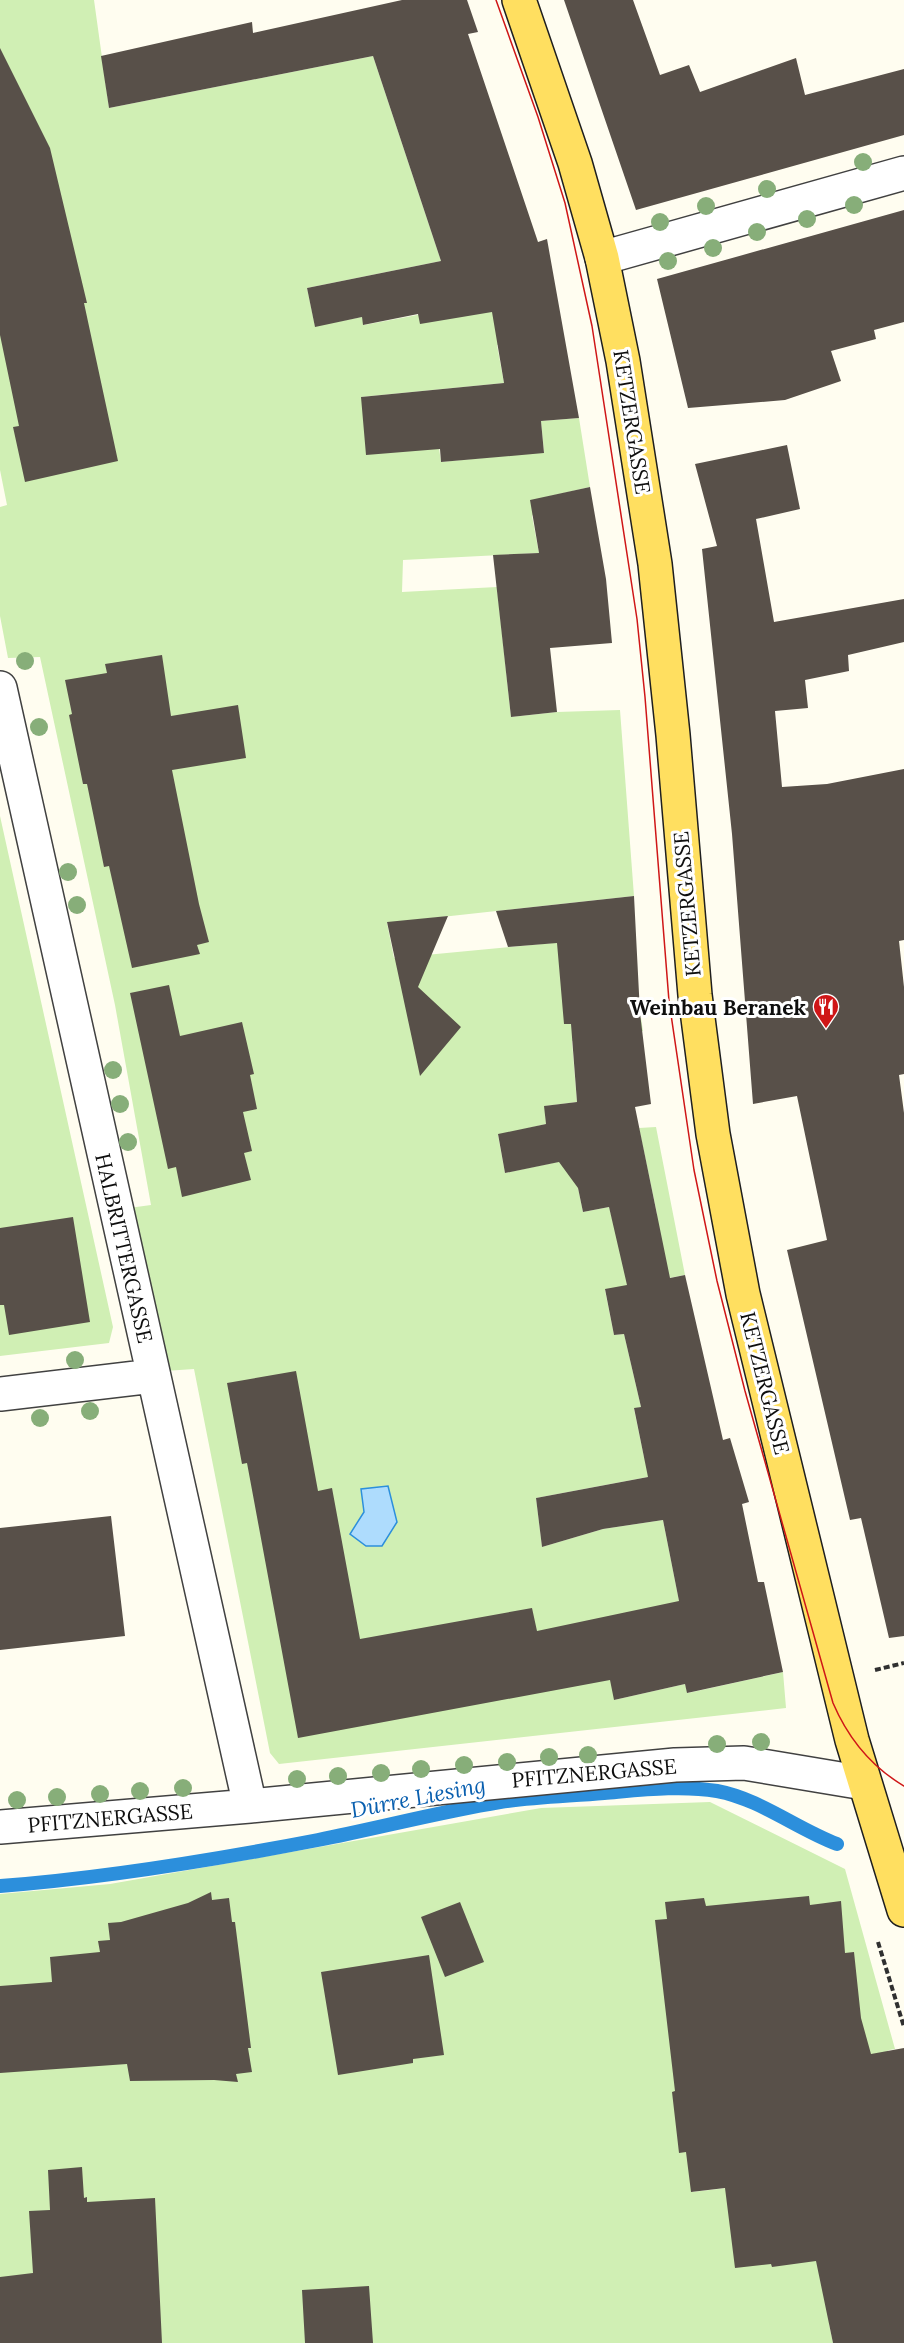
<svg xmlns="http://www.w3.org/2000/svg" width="904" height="2343" viewBox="0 0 904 2343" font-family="Lora,serif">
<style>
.green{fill:#d0efb4}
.water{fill:#aedcfd;stroke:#2c8fdc;stroke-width:1.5}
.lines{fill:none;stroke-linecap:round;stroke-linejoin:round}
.stream{stroke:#2c8fdc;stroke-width:14}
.building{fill:#585049}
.minor-casing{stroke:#414141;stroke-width:36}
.major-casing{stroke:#1f1f1f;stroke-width:36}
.path{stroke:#303030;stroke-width:4;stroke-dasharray:6 3;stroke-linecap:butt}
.minor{stroke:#fff;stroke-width:33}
.major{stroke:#ffdf60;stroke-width:33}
.tram{stroke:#cf1617;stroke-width:1.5}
.tree{fill:#87ae79}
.labels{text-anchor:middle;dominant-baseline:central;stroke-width:6;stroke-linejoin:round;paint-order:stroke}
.street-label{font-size:21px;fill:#0e0e0e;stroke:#fff}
.poi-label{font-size:21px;font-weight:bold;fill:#0e0e0e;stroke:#fff;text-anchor:end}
.water-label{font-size:22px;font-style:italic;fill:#095faf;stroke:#fff}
</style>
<rect width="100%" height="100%" fill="#fffdf0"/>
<path class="green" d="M 0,0 L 94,0 L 109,108 L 373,56 L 441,261 L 307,288 L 315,326 L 362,317 L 364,325 L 512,297 L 516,342 L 497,345 L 504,383 L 361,397 L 439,448 L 441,462 L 544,452 L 541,421 L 579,418 L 590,487 L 546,497 L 532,516 L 539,553 L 403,560 L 402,592 L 497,587 L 511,717 L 557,712 L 620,710 L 634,896 L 387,923 L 394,958 L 573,941 L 564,1024 L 641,1018 L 643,1031 L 572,1041 L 577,1102 L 545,1106 L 546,1124 L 498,1135 L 505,1173 L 572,1159 L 583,1212 L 609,1207 L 613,1222 L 657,1214 L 639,1128 L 656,1127 L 685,1275 L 605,1290 L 614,1335 L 624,1334 L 641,1407 L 634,1409 L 644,1457 L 685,1470 L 536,1498 L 542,1547 L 603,1529 L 663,1520 L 679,1601 L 614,1700 L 685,1684 L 688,1693 L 783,1672 L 786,1708 L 279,1764 L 270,1753 L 194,1369 L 165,1371 L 129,1208 L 151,1205 L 115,1005 L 40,657 L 8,658 L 0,616 L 0,507 L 7,505 L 0,470 Z
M 0,816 L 113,1327 L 109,1343 L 0,1356 Z
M 710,1802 L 845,1869 L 895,2049 L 889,2050 L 692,2192 L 787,2181 L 847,2320 L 829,2324 L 833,2343 L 0,2343 L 0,1894 L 110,1884 L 541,1808 Z"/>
<path class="water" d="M 388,1486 L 397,1522 L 382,1546 L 366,1546 L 350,1534 L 364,1512 L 361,1489 Z"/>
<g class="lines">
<path class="stream" d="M 0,1886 C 106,1878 214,1860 318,1840 C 379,1828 439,1812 500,1802 C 534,1797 570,1796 604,1793 C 640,1790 681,1785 717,1791 C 760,1799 797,1829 837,1844"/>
</g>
<path class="building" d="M 402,0 L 467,0 L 478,32 L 468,34 L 538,242 L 547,239 L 579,418 L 541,421 L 544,453 L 441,462 L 440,449 L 366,455 L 361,397 L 504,383 L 492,312 L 420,324 L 418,314 L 363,325 L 362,317 L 315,327 L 307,288 L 441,261 L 373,56 L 109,108 L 101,56 L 252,22 L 253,33 Z
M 564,0 L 633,0 L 660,75 L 689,65 L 700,92 L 796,58 L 805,95 L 904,69 L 904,135 L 636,210 Z
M 0,48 L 50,148 L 87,303 L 84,303 L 118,461 L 25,482 L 13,427 L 19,426 L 0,335 Z
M 904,210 L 904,322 L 874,330 L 876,339 L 831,351 L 841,381 L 785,400 L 688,408 L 657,279 Z
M 787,445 L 800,509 L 756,519 L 774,622 L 904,599 L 904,642 L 848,655 L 849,671 L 805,680 L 808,708 L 775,711 L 782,787 L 827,784 L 904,769 L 904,940 L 899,941 L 904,987 L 904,1074 L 899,1075 L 904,1113 L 904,1636 L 889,1638 L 861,1518 L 850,1520 L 787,1250 L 827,1240 L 797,1096 L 753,1104 L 732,834 L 702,549 L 717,546 L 695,464 Z
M 590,487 L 606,579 L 612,643 L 550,648 L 557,712 L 511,717 L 493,555 L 539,553 L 530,500 Z
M 162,655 L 171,716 L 238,705 L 246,758 L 172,770 L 199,904 L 209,942 L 197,945 L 200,954 L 132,968 L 109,866 L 104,867 L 87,784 L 83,784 L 69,715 L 72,714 L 65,680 L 107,673 L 105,664 Z
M 634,896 L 640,1013 L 651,1104 L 635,1107 L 670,1278 L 685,1275 L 723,1440 L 730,1438 L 749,1502 L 742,1504 L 758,1582 L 764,1582 L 783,1672 L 687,1693 L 685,1684 L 614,1700 L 610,1680 L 298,1738 L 247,1463 L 242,1464 L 227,1383 L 296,1371 L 318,1491 L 332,1488 L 360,1639 L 532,1608 L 537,1631 L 679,1601 L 663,1520 L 603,1529 L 542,1547 L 536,1498 L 648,1477 L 634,1408 L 641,1407 L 624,1334 L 614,1335 L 605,1289 L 627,1285 L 609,1207 L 583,1212 L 578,1188 L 559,1162 L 505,1173 L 498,1134 L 546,1124 L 544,1106 L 577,1102 L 571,1024 L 564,1024 L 557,943 L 508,947 L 496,911 Z
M 448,916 L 418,987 L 461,1027 L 420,1076 L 387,922 Z
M 169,985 L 180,1036 L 242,1022 L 254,1074 L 250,1075 L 257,1109 L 243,1112 L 252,1151 L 244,1153 L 251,1180 L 182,1197 L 176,1167 L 168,1169 L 130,993 Z
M 73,1217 L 90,1322 L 9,1335 L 4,1305 L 0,1305 L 0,1228 Z
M 111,1516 L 125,1636 L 0,1650 L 0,1528 Z
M 211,1892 L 212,1900 L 229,1898 L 232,1922 L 235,1922 L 251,2048 L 248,2048 L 252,2072 L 236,2074 L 238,2082 L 214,2080 L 130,2081 L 127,2064 L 0,2073 L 0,1986 L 52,1982 L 50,1957 L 100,1952 L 98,1941 L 110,1940 L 108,1923 L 121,1922 L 188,1903 Z
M 809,1896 L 810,1905 L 841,1901 L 845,1953 L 854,1952 L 861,2018 L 871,2054 L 904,2048 L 904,2343 L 833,2343 L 816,2261 L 772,2267 L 771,2264 L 735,2268 L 725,2188 L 691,2192 L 686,2152 L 679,2153 L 672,2092 L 675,2091 L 655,1920 L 667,1919 L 665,1902 L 704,1898 L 706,1906 Z
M 460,1902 L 484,1962 L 445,1977 L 421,1917 Z
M 429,1955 L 444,2055 L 413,2059 L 413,2063 L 338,2075 L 321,1972 Z
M 82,2167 L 84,2198 L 87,2197 L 87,2202 L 155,2198 L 162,2343 L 0,2343 L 0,2277 L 33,2273 L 29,2211 L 50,2210 L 48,2170 Z
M 369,2286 L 373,2343 L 305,2343 L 302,2290 Z"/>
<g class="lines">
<defs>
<path id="minor" d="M 602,258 L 904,173
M 0,688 L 250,1806
M 0,1394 L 153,1376
M 0,1827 L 250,1806 L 675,1765 L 744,1763 L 864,1783"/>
<path id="major" d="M 519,0 L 575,163 L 602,258 L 623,361 L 655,564 L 673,735 L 695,995 L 713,1134 L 743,1294 L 852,1740 L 904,1910"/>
</defs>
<use href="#minor" class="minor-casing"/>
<use href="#major" class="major-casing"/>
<path class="path" d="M 875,1670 L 904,1663
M 878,1942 L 904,2027"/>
<use href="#minor" class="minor"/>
<use href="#major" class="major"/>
<path class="tram" d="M 496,0 L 538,117 L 565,203 L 592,326 L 637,619 L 645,697 L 669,1001 L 694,1170 L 717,1281 L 745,1391 L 833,1703 C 848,1738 870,1766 904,1786"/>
</g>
<g class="tree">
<circle cx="863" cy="162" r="9"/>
<circle cx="767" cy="189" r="9"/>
<circle cx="854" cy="205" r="9"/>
<circle cx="706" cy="206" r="9"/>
<circle cx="807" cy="219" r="9"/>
<circle cx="660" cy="222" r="9"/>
<circle cx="757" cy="232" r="9"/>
<circle cx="713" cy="248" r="9"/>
<circle cx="668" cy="261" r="9"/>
<circle cx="25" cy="661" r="9"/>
<circle cx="39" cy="727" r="9"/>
<circle cx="68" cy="872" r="9"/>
<circle cx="77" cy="905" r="9"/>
<circle cx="113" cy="1070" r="9"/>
<circle cx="120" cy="1104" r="9"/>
<circle cx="128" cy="1142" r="9"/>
<circle cx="75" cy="1360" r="9"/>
<circle cx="90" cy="1411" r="9"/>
<circle cx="40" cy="1418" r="9"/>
<circle cx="761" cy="1742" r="9"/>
<circle cx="717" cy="1744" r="9"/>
<circle cx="588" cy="1755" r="9"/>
<circle cx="549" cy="1757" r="9"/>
<circle cx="507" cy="1762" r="9"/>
<circle cx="464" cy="1765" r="9"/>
<circle cx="421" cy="1769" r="9"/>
<circle cx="381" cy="1773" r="9"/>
<circle cx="338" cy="1776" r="9"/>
<circle cx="297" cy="1779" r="9"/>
<circle cx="183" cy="1788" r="9"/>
<circle cx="140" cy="1791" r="9"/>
<circle cx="100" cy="1794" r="9"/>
<circle cx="57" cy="1797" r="9"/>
<circle cx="17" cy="1800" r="9"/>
</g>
<defs>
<symbol id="restaurant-pin" viewBox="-11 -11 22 30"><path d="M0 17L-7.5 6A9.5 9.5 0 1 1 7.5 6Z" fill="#cf1617" stroke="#fff"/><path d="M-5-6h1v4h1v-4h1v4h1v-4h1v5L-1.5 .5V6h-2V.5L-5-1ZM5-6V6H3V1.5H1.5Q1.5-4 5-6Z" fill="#fff"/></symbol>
</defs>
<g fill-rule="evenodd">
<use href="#restaurant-pin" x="811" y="992" width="30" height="40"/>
</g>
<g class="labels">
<g class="street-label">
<text transform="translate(632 422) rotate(81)">KETZERGASSE</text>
<text transform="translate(687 904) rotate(-95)">KETZERGASSE</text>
<text transform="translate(124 1248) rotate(77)">HALBRITTERGASSE</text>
<text transform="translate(765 1383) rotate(76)">KETZERGASSE</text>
<text transform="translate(594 1773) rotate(-5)">PFITZNERGASSE</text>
<text transform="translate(110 1818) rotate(-5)">PFITZNERGASSE</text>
</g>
<g class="poi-label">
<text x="806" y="1007">Weinbau Beranek</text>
</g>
<g class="water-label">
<text transform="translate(418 1797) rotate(-11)">Dürre Liesing</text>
</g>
</g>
</svg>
